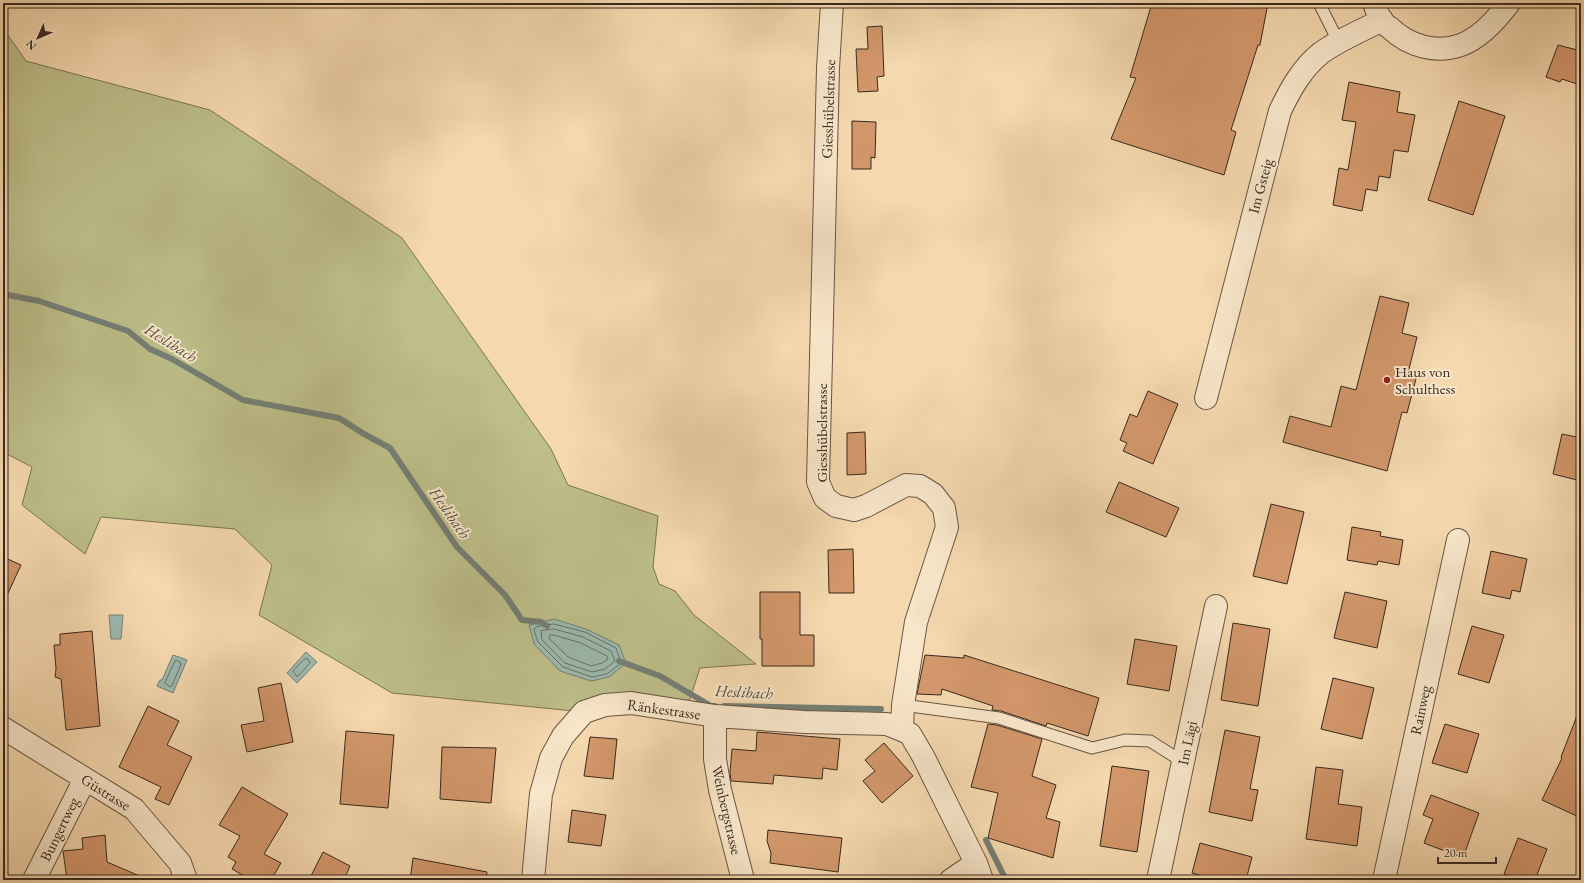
<svg xmlns="http://www.w3.org/2000/svg" width="1584" height="883" viewBox="0 0 1584 883" font-family="'EB Garamond',serif">
<style>
.green{fill:#bdbe89;stroke:#7a7454}
.water{fill:#9cb9ae;stroke:#747f75}
.lines{fill:none;stroke-linecap:round;stroke-linejoin:round}
.shore{stroke:#6a7166;stroke-width:1}
.stream{stroke:#747f75;stroke-width:6}
.building{fill:#d2976b;stroke:#38291f}
.service-casing{stroke:#675543;stroke-width:13}
.minor-casing{stroke:#675543;stroke-width:24}
.service{stroke:#f8e6ca;stroke-width:11}
.minor{stroke:#f8e6ca;stroke-width:22}
.poi-dot{fill:#8f2418;stroke:#f8e6ca;stroke-width:1.5}
.labels{text-anchor:middle;dominant-baseline:central;stroke-width:4;stroke-linejoin:round;paint-order:stroke}
.street-label{font-size:15px;fill:#38291f;stroke:#f8e6ca}
.poi-label{font-size:15px;fill:#38291f;stroke:#f8e6ca;text-anchor:start}
.water-label{font-size:16px;font-style:italic;fill:#514d43;stroke:#f8e6ca}
</style>
<rect width="100%" height="100%" fill="#f5d8ae"/>
<filter id="stains"><feTurbulence type="fractalNoise" baseFrequency=".005" numOctaves="4"/><feColorMatrix values="0 0 0 0 .2 0 0 0 0 .09 0 0 0 0 .02 0 0 0 .5 -.17"/></filter>
<radialGradient id="worn" r=".72"><stop offset=".6" stop-color="#630" stop-opacity="0"/><stop offset="1" stop-color="#630" stop-opacity=".3"/></radialGradient>
<path class="green" d="M 3,28 L 26,61 L 210,110 L 402,238 L 551,449 L 568,485 L 658,516 L 653,567 L 659,584 L 675,591 L 694,615 L 756,664 L 700,668 L 686,711 L 584,712 L 392,693 L 259,615 L 272,565 L 235,529 L 101,517 L 85,554 L 22,505 L 32,467 L 3,452 Z"/>
<path class="water" d="M 109,615 L 123,615 L 121,639 L 111,639 Z
M 554,619 L 586,629 L 619,645 L 626,663 L 609,677 L 591,681 L 560,671 L 534,644 L 529,625 Z
M 306,652 L 317,662 L 297,683 L 287,673 Z
M 173,655 L 187,660 L 173,693 L 157,686 L 160,680 L 162,680 Z"/>
<g class="lines">
<path class="shore" d="M 554,624 L 585,632 L 616,648 L 621,663 L 607,674 L 592,677 L 563,667 L 538,642 L 534,630 L 536,627 Z
M 554,629 L 583,637 L 611,651 L 615,661 L 605,669 L 592,672 L 565,663 L 542,640 L 541,631 Z
M 550,635 L 554,635 L 581,643 L 607,656 L 608,659 L 602,663 L 591,666 L 568,657 L 549,638 Z
M 305,659 L 308,659 L 310,663 L 298,676 L 296,676 L 293,671 Z
M 176,660 L 180,662 L 181,664 L 172,686 L 170,687 L 165,683 Z"/>
<path class="stream" d="M 3,294 L 39,301 L 128,331 L 150,349 L 172,359 L 243,400 L 339,418 L 364,434 L 390,448 L 457,547 L 505,595 L 522,620 L 541,622 L 547,626
M 619,661 L 660,676 L 711,706 L 715,706
M 724,706 L 881,709
M 986,840 L 1006,880"/>
</g>
<path class="building" d="M 1152,3 L 1268,3 L 1260,45 L 1258,45 L 1231,130 L 1236,132 L 1224,175 L 1111,139 L 1136,78 L 1130,77 Z
M 882,26 L 884,76 L 877,77 L 878,91 L 858,92 L 856,49 L 868,49 L 867,27 Z
M 1558,45 L 1581,51 L 1581,70 L 1577,84 L 1562,79 L 1560,82 L 1546,77 Z
M 1349,82 L 1400,92 L 1397,112 L 1415,115 L 1408,152 L 1394,150 L 1390,178 L 1379,176 L 1377,191 L 1366,189 L 1362,211 L 1333,205 L 1339,168 L 1348,170 L 1356,122 L 1342,120 Z
M 1459,101 L 1505,116 L 1473,215 L 1428,200 Z
M 852,121 L 876,122 L 875,158 L 871,157 L 871,169 L 852,169 Z
M 1380,296 L 1409,303 L 1402,333 L 1417,337 L 1408,373 L 1417,375 L 1407,413 L 1402,412 L 1387,471 L 1283,442 L 1290,416 L 1331,427 L 1341,386 L 1356,390 Z
M 1148,391 L 1178,404 L 1153,464 L 1123,451 L 1127,443 L 1120,440 L 1130,414 L 1137,417 Z
M 865,432 L 866,474 L 847,475 L 847,433 Z
M 1562,434 L 1581,438 L 1581,481 L 1553,474 Z
M 1119,482 L 1179,508 L 1166,537 L 1106,512 Z
M 1271,504 L 1304,512 L 1287,584 L 1253,576 Z
M 1352,527 L 1381,532 L 1380,536 L 1403,540 L 1399,565 L 1378,561 L 1377,565 L 1347,560 Z
M 853,549 L 854,593 L 829,593 L 828,550 Z
M 1491,551 L 1527,559 L 1520,592 L 1512,590 L 1510,599 L 1482,593 Z
M 3,557 L 21,565 L 3,604 Z
M 760,592 L 800,592 L 800,635 L 814,635 L 814,666 L 762,666 L 762,639 L 760,639 Z
M 1345,592 L 1387,601 L 1377,648 L 1334,638 Z
M 1233,623 L 1270,629 L 1258,706 L 1221,700 Z
M 1472,626 L 1504,635 L 1489,683 L 1458,674 Z
M 92,631 L 100,726 L 66,730 L 61,679 L 55,677 L 56,669 L 54,645 L 60,645 L 60,634 Z
M 1135,639 L 1177,646 L 1169,691 L 1127,684 Z
M 925,655 L 964,658 L 964,655 L 1099,698 L 1088,736 L 1047,723 L 1046,726 L 1001,711 L 992,710 L 993,706 L 942,689 L 941,695 L 917,694 Z
M 1333,678 L 1374,688 L 1362,739 L 1321,729 Z
M 281,683 L 293,742 L 247,752 L 241,725 L 264,721 L 258,688 Z
M 148,706 L 179,721 L 167,745 L 192,757 L 169,805 L 155,799 L 161,787 L 119,767 Z
M 1580,708 L 1581,708 L 1581,818 L 1542,800 L 1562,758 L 1561,757 Z
M 988,724 L 997,725 L 1042,739 L 1032,776 L 1056,785 L 1046,818 L 1060,822 L 1053,858 L 988,838 L 998,793 L 971,787 Z
M 1445,724 L 1479,734 L 1467,773 L 1432,763 Z
M 1225,730 L 1260,737 L 1250,789 L 1258,790 L 1252,821 L 1209,812 Z
M 346,731 L 394,735 L 388,808 L 340,804 Z
M 757,732 L 840,739 L 837,770 L 823,768 L 822,779 L 774,775 L 773,784 L 731,781 L 730,772 L 732,749 L 756,751 Z
M 590,737 L 617,739 L 613,779 L 584,776 Z
M 884,743 L 913,776 L 882,803 L 863,781 L 875,771 L 865,760 Z
M 442,747 L 496,748 L 491,803 L 440,799 Z
M 1112,766 L 1149,771 L 1137,852 L 1100,846 Z
M 1316,767 L 1343,770 L 1338,804 L 1362,807 L 1357,846 L 1306,839 Z
M 242,787 L 288,814 L 264,854 L 281,863 L 271,880 L 251,880 L 232,869 L 236,862 L 228,857 L 240,836 L 219,825 Z
M 1431,795 L 1479,813 L 1463,858 L 1424,843 L 1433,819 L 1423,815 Z
M 572,810 L 606,815 L 601,846 L 568,842 Z
M 768,830 L 842,838 L 838,872 L 770,863 L 771,853 L 767,841 Z
M 105,835 L 107,862 L 149,880 L 67,880 L 63,851 L 83,849 L 82,838 Z
M 1518,838 L 1547,849 L 1535,880 L 1521,880 L 1504,874 Z
M 1200,843 L 1252,857 L 1246,880 L 1217,880 L 1192,873 Z
M 323,852 L 350,866 L 344,880 L 309,880 Z
M 413,858 L 487,872 L 486,880 L 410,880 Z"/>
<g class="lines">
<defs>
<path id="service" d="M 1319,3 L 1339,43
M 903,705 L 999,718 L 1092,748 L 1125,740 L 1150,741 L 1183,762"/>
<path id="minor" d="M 832,3 L 828,68 L 818,482 L 825,498 L 836,506 L 854,510 L 866,506 L 906,485 L 920,486 L 933,494 L 944,508 L 947,527 L 916,622 L 903,705 L 902,730
M 1374,3 C 1376,8 1378,15 1381,20 C 1383,23 1387,26 1390,28 C 1409,46 1436,54 1461,45 C 1480,38 1497,19 1509,3
M 1206,398 L 1280,111 C 1290,90 1302,68 1321,53 C 1337,41 1363,30 1382,20
M 715,716 L 715,759 L 720,790 L 743,880
M 3,728 L 134,809 L 180,863 L 186,880
M 34,880 L 85,779
M 533,880 L 541,794 L 551,758 L 563,736 L 584,712 L 605,705 L 631,703 L 715,716 L 804,722 L 887,724 L 902,730 L 910,734 L 923,756 L 976,863 L 982,880
M 951,880 L 976,863
M 1158,880 L 1216,606
M 1384,880 L 1458,540"/>
</defs>
<use href="#service" class="service-casing"/>
<use href="#minor" class="minor-casing"/>
<use href="#service" class="service"/>
<use href="#minor" class="minor"/>
</g>
<circle class="poi-dot" cx="1387" cy="380" r="4"/>
<g class="labels">
<g class="street-label">
<text transform="translate(828 109) rotate(-88)">Giesshübelstrasse</text>
<text transform="translate(1260 186) rotate(-75)">Im Gsteig</text>
<text transform="translate(821 433) rotate(-90)">Giesshübelstrasse</text>
<text transform="translate(664 709) rotate(8)">Ränkestrasse</text>
<text transform="translate(1420 710) rotate(-78)">Rainweg</text>
<text transform="translate(1187 743) rotate(-78)">Im Lägi</text>
<text transform="translate(106 792) rotate(32)">Güstrasse</text>
<text transform="translate(727 810) rotate(77)">Weinbergstrasse</text>
<text transform="translate(59 829) rotate(-64)">Bungertweg</text>
</g>
<g class="poi-label">
<text x="1395" y="371">Haus von<tspan x="1395" dy="17">Schulthess</tspan></text>
</g>
<g class="water-label">
<text transform="translate(171 343) rotate(32)">Heslibach</text>
<text transform="translate(450 513) rotate(55)">Heslibach</text>
<text transform="translate(744 692) rotate(3)">Heslibach</text>
</g>
</g>
<rect width="1584" height="883" fill="none" stroke="#f5d8ae" stroke-width="16"/>
<rect x="4" y="4" width="1576" height="875" fill="none" stroke="#38291f" stroke-width="2"/>
<rect x="8" y="8" width="1568" height="867" fill="none" stroke="#38291f"/>
<g transform="translate(38 38) rotate(225)" stroke="#f8e6ca" stroke-width="3" paint-order="stroke">
<path d="M0-3L7 15L0 10L-7 15Z" fill="#38291f"/>
<text y="-6" font-size="11" font-weight="bold" text-anchor="middle" fill="#38291f">N</text>
</g>
<path d="M1438 857v6h58v-6" fill="none" stroke="#38291f" stroke-width="2"/>
<text x="1444" y="857" font-size="12" fill="#38291f" stroke="#f8e6ca" stroke-width="3" paint-order="stroke">20 m</text>
<rect width="100%" height="100%" filter="url(#stains)"/>
<rect width="100%" height="100%" fill="url(#worn)"/>
</svg>
